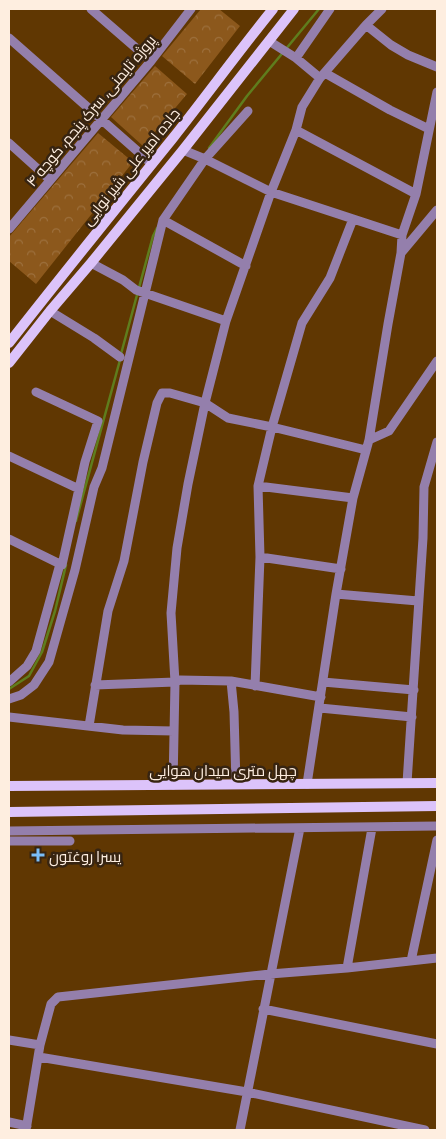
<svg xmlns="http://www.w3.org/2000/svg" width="446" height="1139" viewBox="0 0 446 1139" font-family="Literata,Cairo,serif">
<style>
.park{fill:url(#park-crowns)}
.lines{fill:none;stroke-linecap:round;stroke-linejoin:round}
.stream{stroke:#5f7d1d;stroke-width:2.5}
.minor{stroke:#947fac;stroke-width:9}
.major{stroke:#dcc3fa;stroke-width:10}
.poi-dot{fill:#7bbef8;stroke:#372411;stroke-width:2}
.labels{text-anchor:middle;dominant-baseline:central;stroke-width:5;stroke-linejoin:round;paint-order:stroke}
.street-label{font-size:15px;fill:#feeee0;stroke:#372411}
.poi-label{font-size:15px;fill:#feeee0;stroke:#372411;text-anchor:start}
</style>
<defs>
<pattern id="park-crowns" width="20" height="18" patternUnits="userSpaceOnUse" patternTransform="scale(1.25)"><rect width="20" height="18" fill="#8c581c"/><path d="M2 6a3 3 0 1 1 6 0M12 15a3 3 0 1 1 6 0" fill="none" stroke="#9d703d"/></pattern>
</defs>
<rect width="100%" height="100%" fill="#603702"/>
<path class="park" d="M 201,9 L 219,9 L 240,26 L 195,84 L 162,56 Z
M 155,66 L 187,94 L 143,146 L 111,117 Z
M 98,133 L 133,162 L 36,284 L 9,261 L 9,237 Z"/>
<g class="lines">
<path class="stream" d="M 209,148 L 247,96 L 319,9
M 121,354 L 153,236 L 157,228
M 76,521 L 120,360
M 9,689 L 29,676 L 42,652 L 55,611 L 66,565"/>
<path class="minor" d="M 91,9 L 151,61
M 366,25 L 391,45 L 408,55 L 437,67
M 9,38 L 152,164
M 269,41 L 296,58 L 320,78
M 296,58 L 330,9
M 325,73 L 390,110 L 429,129
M 296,130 L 416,194
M 9,143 L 49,179
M 183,150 L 205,159 L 271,192 L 402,235
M 163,220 L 246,266
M 9,229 L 151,61 L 191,9
M 401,253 L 437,210
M 91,263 L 123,280 L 136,290 L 226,321
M 50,311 L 94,338 L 120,357
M 369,440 L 389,431 L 437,361
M 9,456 L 79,489
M 258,486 L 353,498
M 9,539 L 60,564
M 260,557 L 341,569
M 336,594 L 418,601
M 231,681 L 234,712 L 236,784
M 9,682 L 27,666 L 36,651 L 60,564 L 62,565 L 85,462 L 98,421 L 36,392
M 323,682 L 414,690
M 95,685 L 175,682 L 180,680 L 231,681 L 321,697
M 255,686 L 260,557 L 258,486 L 272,427 L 302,323 L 330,278 L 353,219
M 9,699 L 21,695 L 34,685 L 49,662 L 75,570 L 94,487 L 102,468 L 163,220 L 205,159 L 248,111
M 320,708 L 412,717
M 9,717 L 123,730 L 174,731
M 89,726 L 108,611 L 124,561 L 143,462 L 157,403 L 162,393 L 170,393 L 205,403 L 228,418 L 272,427 L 366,450
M 407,783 L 423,538 L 424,487 L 437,442
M 307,784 L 336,594 L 353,498 L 369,440 L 388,324 L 401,253 L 402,235 L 416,194 L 437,92
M 173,785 L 175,682 L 171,613 L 177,548 L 188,484 L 205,403 L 226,321 L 271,192 L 296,130 L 302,107 L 320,78 L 366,25 L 382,9
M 9,831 L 437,826
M 9,841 L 70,841
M 411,961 L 437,840
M 347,968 L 372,828
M 263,1009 L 437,1044
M 9,1040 L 40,1045
M 39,1057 L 247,1092 L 425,1130
M 9,1122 L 27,1126
M 26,1130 L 40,1045 L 51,1004 L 58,997 L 270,974 L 347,968 L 437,958
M 240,1130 L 300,828"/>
<path class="major" d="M 9,343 C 63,274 118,206 173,138 C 207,95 239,51 273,9
M 9,363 L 50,311 L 91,263 L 183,150 L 294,9
M 9,786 L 437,783
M 9,812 L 437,806"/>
</g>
<path class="poi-dot" d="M35.5 847.5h5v5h5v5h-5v5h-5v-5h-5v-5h5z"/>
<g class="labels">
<g class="street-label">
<text transform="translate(90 110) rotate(-50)">پروژه تایمنی، سرک پنجم، کوچه ۴</text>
<text transform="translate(130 166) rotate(-51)">جاده امیر علی شیر نوایی</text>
<text x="223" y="769">چهل متری میدان هوایی</text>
</g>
<g class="poi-label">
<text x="49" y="855">یسرا روغتون</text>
</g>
</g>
<rect width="446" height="1139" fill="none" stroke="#feeee0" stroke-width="20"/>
</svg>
